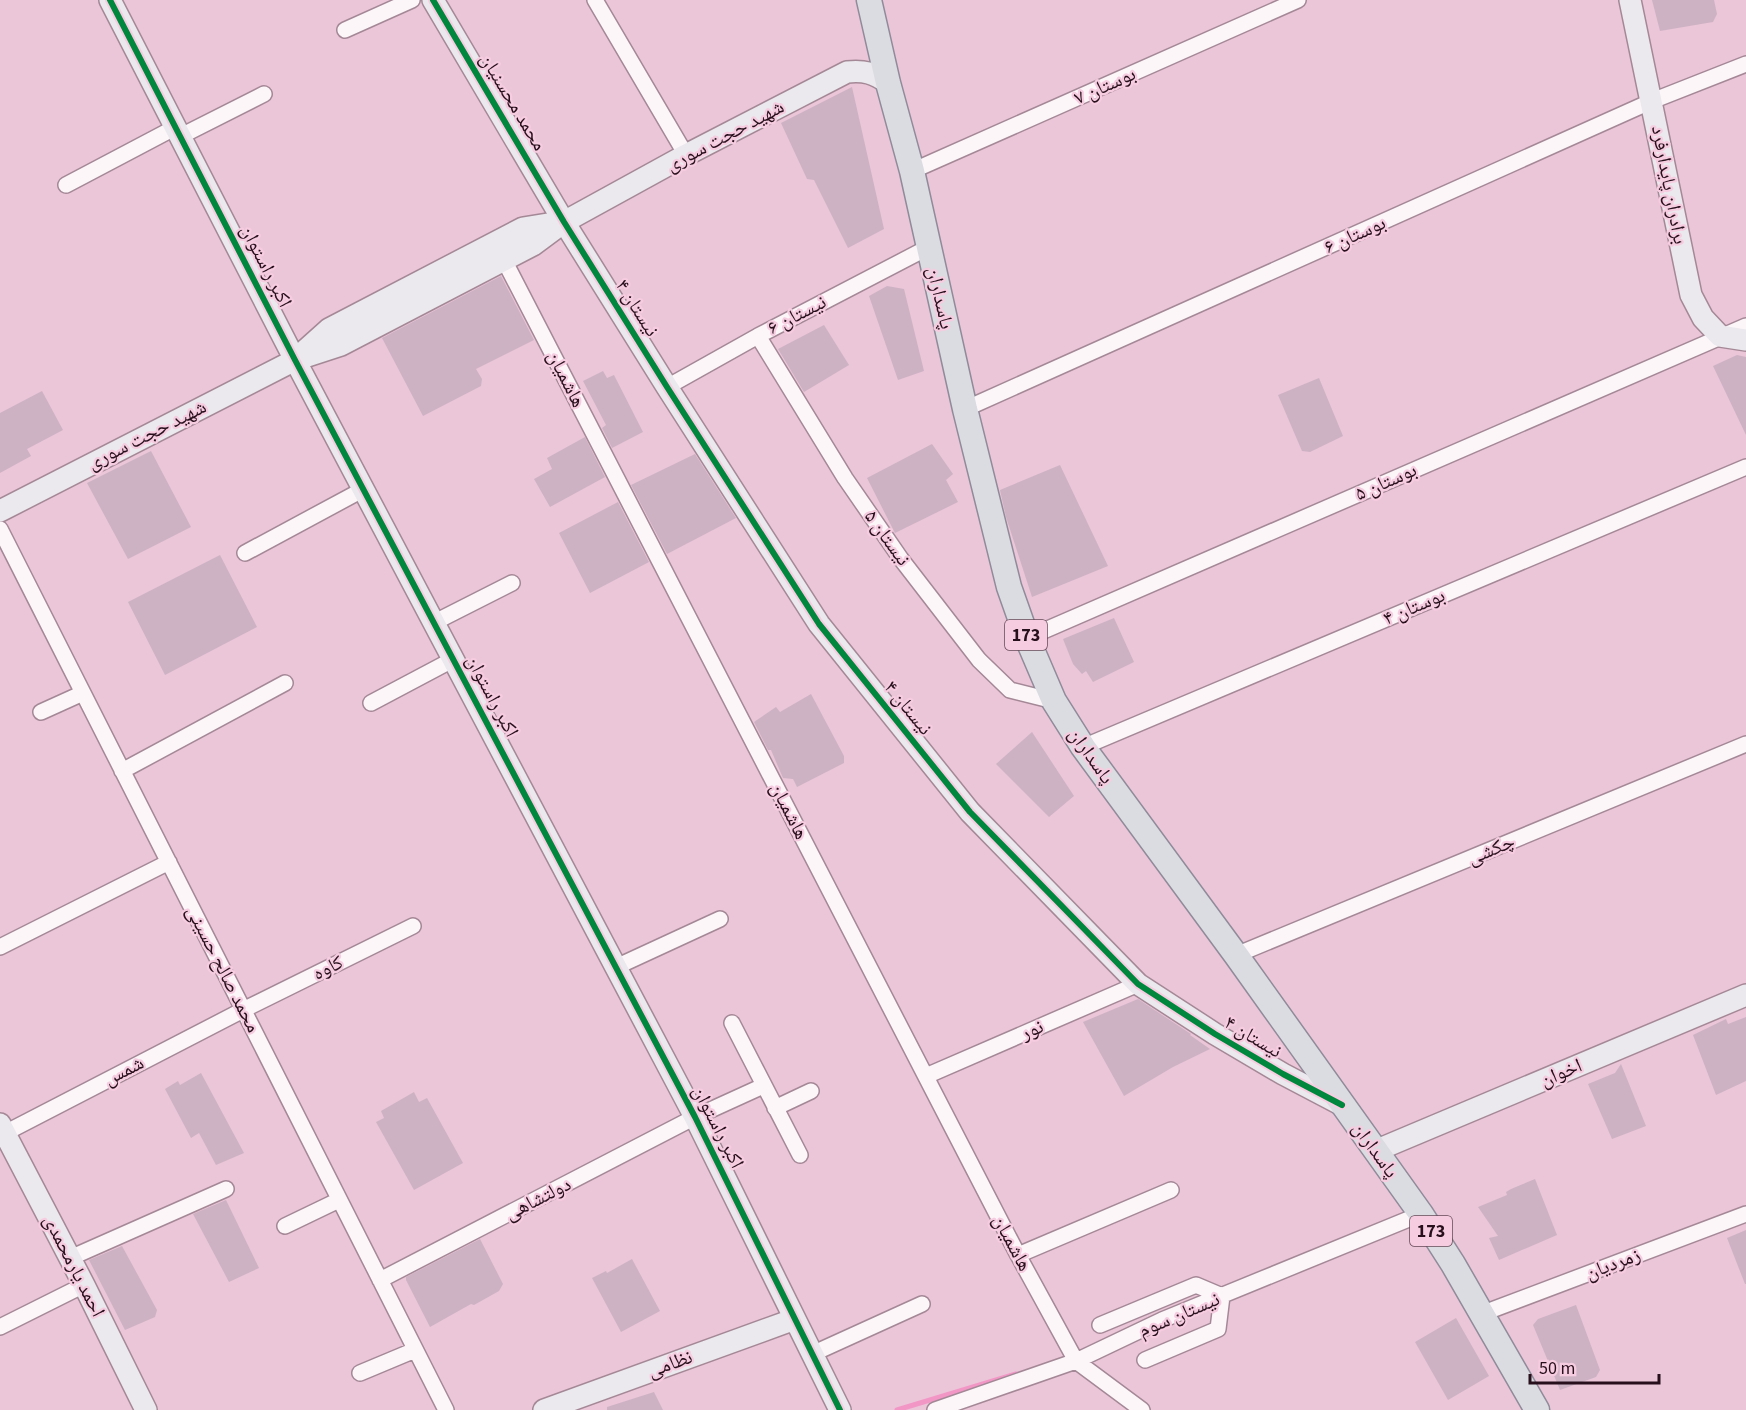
<svg xmlns="http://www.w3.org/2000/svg" width="1746" height="1410" viewBox="0 0 1746 1410" font-family="'Source Sans 3','Noto Naskh Arabic',sans-serif">
<style>
.lines{fill:none;stroke-linecap:round;stroke-linejoin:round}
.stream{stroke:#f296c6;stroke-width:5}
.building{fill:#cdb2c4}
.street-casing{stroke:#a48896;stroke-width:18}
.secondary-casing{stroke:#a48896;stroke-width:24}
.primary-casing{stroke:#908b99;stroke-width:27}
.street{stroke:#fcf6f9;stroke-width:15}
.secondary{stroke:#ebe9ed;stroke-width:21}
.primary{stroke:#dadce1;stroke-width:24}
.cycleway-casing{stroke:#f6cce0;stroke-width:10}
.cycleway{stroke:#00873e;stroke-width:6}
.labels{text-anchor:middle;dominant-baseline:central;stroke-width:4.5;stroke-linejoin:round;paint-order:stroke}
.shield{fill:#f6cce0;stroke:#654857;stroke-width:1.5}
.shield-label{font-size:18px;font-weight:bold;fill:#270f1c}
.street-label{font-size:20px;fill:#270f1c;stroke:#f6cce0}
</style>
<rect width="100%" height="100%" fill="#ebc5d8"/>
<g class="lines">
<path class="stream" d="M 897,1410 L 1016,1374"/>
</g>
<path class="building" d="M 1652,0 L 1714,0 L 1717,14 L 1713,22 L 1660,31 Z
M 852,87 L 884,229 L 848,248 L 814,180 L 807,179 L 781,123 Z
M 501,276 L 534,340 L 476,369 L 482,379 L 481,386 L 423,416 L 382,338 Z
M 887,286 L 904,289 L 924,371 L 898,380 L 869,296 Z
M 824,325 L 849,365 L 804,392 L 778,349 Z
M 1737,355 L 1746,357 L 1746,435 L 1713,366 Z
M 603,371 L 607,378 L 614,375 L 643,432 L 612,448 L 602,428 L 606,425 L 583,381 Z
M 1319,378 L 1343,436 L 1310,452 L 1302,451 L 1278,395 Z
M 42,391 L 63,430 L 27,449 L 31,456 L 0,473 L 0,413 Z
M 585,437 L 605,477 L 550,507 L 534,479 L 552,469 L 547,458 Z
M 932,444 L 953,474 L 946,480 L 958,502 L 895,533 L 867,478 Z
M 151,451 L 191,527 L 128,559 L 87,483 Z
M 695,454 L 736,518 L 667,554 L 631,485 Z
M 1060,465 L 1108,566 L 1032,597 L 1006,517 L 1000,490 Z
M 618,502 L 649,562 L 590,593 L 559,533 Z
M 220,555 L 257,627 L 165,675 L 128,602 Z
M 1114,618 L 1134,662 L 1093,682 L 1086,671 L 1082,674 L 1073,664 L 1063,639 Z
M 811,694 L 844,756 L 844,763 L 797,787 L 793,779 L 783,778 L 771,750 L 768,750 L 754,722 L 776,707 L 780,712 Z
M 1032,732 L 1074,796 L 1049,817 L 996,764 Z
M 1138,999 L 1191,1034 L 1190,1035 L 1210,1049 L 1173,1067 L 1124,1096 L 1083,1022 Z
M 1746,1017 L 1746,1081 L 1716,1095 L 1693,1035 L 1726,1019 L 1728,1024 Z
M 1621,1064 L 1646,1126 L 1612,1139 L 1588,1084 L 1615,1073 Z
M 201,1073 L 244,1153 L 216,1165 L 199,1133 L 191,1138 L 165,1089 L 178,1081 L 180,1085 Z
M 414,1092 L 419,1102 L 427,1098 L 463,1163 L 414,1190 L 376,1122 L 384,1118 L 381,1111 Z
M 1535,1179 L 1557,1235 L 1499,1260 L 1489,1238 L 1498,1236 L 1478,1207 L 1507,1195 L 1506,1192 L 1511,1189 Z
M 226,1200 L 259,1268 L 229,1282 L 193,1214 Z
M 1746,1230 L 1746,1284 L 1745,1284 L 1727,1238 Z
M 480,1239 L 503,1284 L 499,1291 L 474,1305 L 471,1304 L 430,1327 L 406,1280 L 406,1277 Z
M 122,1246 L 157,1310 L 155,1317 L 125,1330 L 89,1260 Z
M 632,1259 L 660,1311 L 621,1332 L 592,1278 L 606,1271 L 607,1273 Z
M 1576,1305 L 1600,1370 L 1596,1377 L 1560,1390 L 1533,1325 L 1538,1319 Z
M 1456,1318 L 1489,1376 L 1448,1400 L 1415,1342 Z
M 654,1392 L 663,1410 L 607,1410 L 607,1407 Z"/>
<g class="lines">
<defs>
<path id="street" d="M 595,0 L 686,155
M 345,30 L 412,0
M 181,136 L 264,94
M 912,171 L 1298,0
M 66,185 L 176,127
M 504,260 L 1018,1255 L 1076,1361 L 1142,1410
M 758,336 L 845,478 L 901,559 L 979,660 L 1010,690 L 1054,701
M 667,387 L 758,336 L 929,247
M 965,409 L 1652,101 L 1746,64
M 0,529 L 446,1410
M 245,553 L 364,489
M 435,622 L 512,583
M 1027,638 L 1746,326
M 371,703 L 454,659
M 41,712 L 83,693
M 1083,747 L 1746,467
M 122,771 L 285,683
M 0,947 L 169,862
M 1236,955 L 1746,744
M 616,967 L 720,919
M 732,1023 L 800,1155
M 926,1076 L 1138,984
M 775,1108 L 811,1091
M 5,1133 L 243,1010 L 413,926
M 285,1226 L 339,1200
M 1018,1255 L 1171,1190
M 70,1258 L 226,1189
M 380,1280 L 695,1117 L 763,1086
M 1481,1314 L 1746,1214
M 1100,1325 L 1196,1285 L 1222,1296 L 1218,1329 L 1145,1360
M 0,1327 L 84,1285
M 812,1354 L 922,1304
M 360,1373 L 415,1350
M 935,1410 L 1076,1361 L 1162,1320 L 1421,1214"/>
<path id="secondary" d="M 110,0 L 295,360 L 695,1117 L 840,1410
M 433,0 L 564,222 L 667,387 L 819,624 L 970,812 L 1138,984 L 1215,1034 L 1283,1074 L 1342,1105
M 1630,0 L 1691,295 L 1703,318 L 1720,336 L 1746,340
M 300,355 L 329,329 L 523,228 L 560,222
M 0,511 L 295,360 L 341,345 L 533,245 L 564,222 L 686,155 L 847,72 C 864,70 874,73 888,83
M 0,1124 L 84,1285 L 146,1410
M 1375,1151 L 1746,995
M 544,1410 L 795,1319"/>
<path id="primary" d="M 869,0 L 888,83 L 912,171 L 965,409 L 1009,587 L 1027,638 L 1054,701 L 1083,747 L 1236,955 L 1421,1214 L 1453,1264 L 1537,1410"/>
</defs>
<use href="#street" class="street-casing"/>
<use href="#secondary" class="secondary-casing"/>
<use href="#primary" class="primary-casing"/>
<use href="#street" class="street"/>
<use href="#secondary" class="secondary"/>
<use href="#primary" class="primary"/>
<defs>
<path id="cycleway" d="M 110,0 L 295,360 L 695,1117 L 840,1410
M 433,0 L 564,222 L 667,387 L 819,624 L 970,812 L 1138,984 L 1215,1034 L 1283,1074 L 1342,1105"/>
</defs>
<use href="#cycleway" class="cycleway-casing"/>
<use href="#cycleway" class="cycleway"/>
</g>
<g class="labels">
<g class="shield">
<rect x="1005" y="620" width="42" height="30" rx="4.5"/>
<rect x="1410" y="1216" width="42" height="30" rx="4.5"/>
</g>
<g class="shield-label">
<text x="1026" y="635">173</text>
<text x="1431" y="1231">173</text>
</g>
<g class="street-label">
<text transform="translate(1105 86) rotate(-24)">بوستان ۷</text>
<text transform="translate(513 102) rotate(59)">محمد محسنیان</text>
<text transform="translate(725 136) rotate(-28)">شهید حجت سوری</text>
<text transform="translate(1669 185) rotate(79)">برادران پایدارفرد</text>
<text transform="translate(1355 235) rotate(-24)">بوستان ۶</text>
<text transform="translate(266 266) rotate(63)">اکبر راستوان</text>
<text transform="translate(940 298) rotate(77)">پاسداران</text>
<text transform="translate(637 308) rotate(58)">نیستان ۴</text>
<text transform="translate(797 315) rotate(-27)">نیستان ۶</text>
<text transform="translate(566 379) rotate(63)">هاشمیان</text>
<text transform="translate(147 435) rotate(-27)">شهید حجت سوری</text>
<text transform="translate(1386 482) rotate(-24)">بوستان ۵</text>
<text transform="translate(887 538) rotate(54)">نیستان ۵</text>
<text transform="translate(1414 607) rotate(-23)">بوستان ۴</text>
<text transform="translate(492 696) rotate(62)">اکبر راستوان</text>
<text transform="translate(908 708) rotate(51)">نیستان ۴</text>
<text transform="translate(1091 756) rotate(55)">پاسداران</text>
<text transform="translate(789 811) rotate(63)">هاشمیان</text>
<text transform="translate(1491 850) rotate(-23)">چکشی</text>
<text transform="translate(328 968) rotate(-26)">کاوه</text>
<text transform="translate(223 969) rotate(63)">محمد صالح حسینی</text>
<text transform="translate(1032 1030) rotate(-24)">نور</text>
<text transform="translate(1253 1037) rotate(31)">نیستان ۴</text>
<text transform="translate(124 1071) rotate(-27)">شمس</text>
<text transform="translate(1561 1073) rotate(-23)">اخوان</text>
<text transform="translate(718 1127) rotate(63)">اکبر راستوان</text>
<text transform="translate(1375 1150) rotate(54)">پاسداران</text>
<text transform="translate(538 1199) rotate(-27)">دولتشاهی</text>
<text transform="translate(1012 1243) rotate(62)">هاشمیان</text>
<text transform="translate(1613 1264) rotate(-21)">زمردیان</text>
<text transform="translate(74 1266) rotate(63)">احمد یارمحمدی</text>
<text transform="translate(1179 1315) rotate(-23)">نیستان سوم</text>
<text transform="translate(670 1364) rotate(-20)">نظامی</text>
</g>
</g>
<path d="M1530 1374v9h129v-9" fill="none" stroke="#270f1c" stroke-width="3"/>
<text x="1539" y="1374" font-size="18" fill="#270f1c" stroke="#f6cce0" stroke-width="4.5" paint-order="stroke">50 m</text>
</svg>
